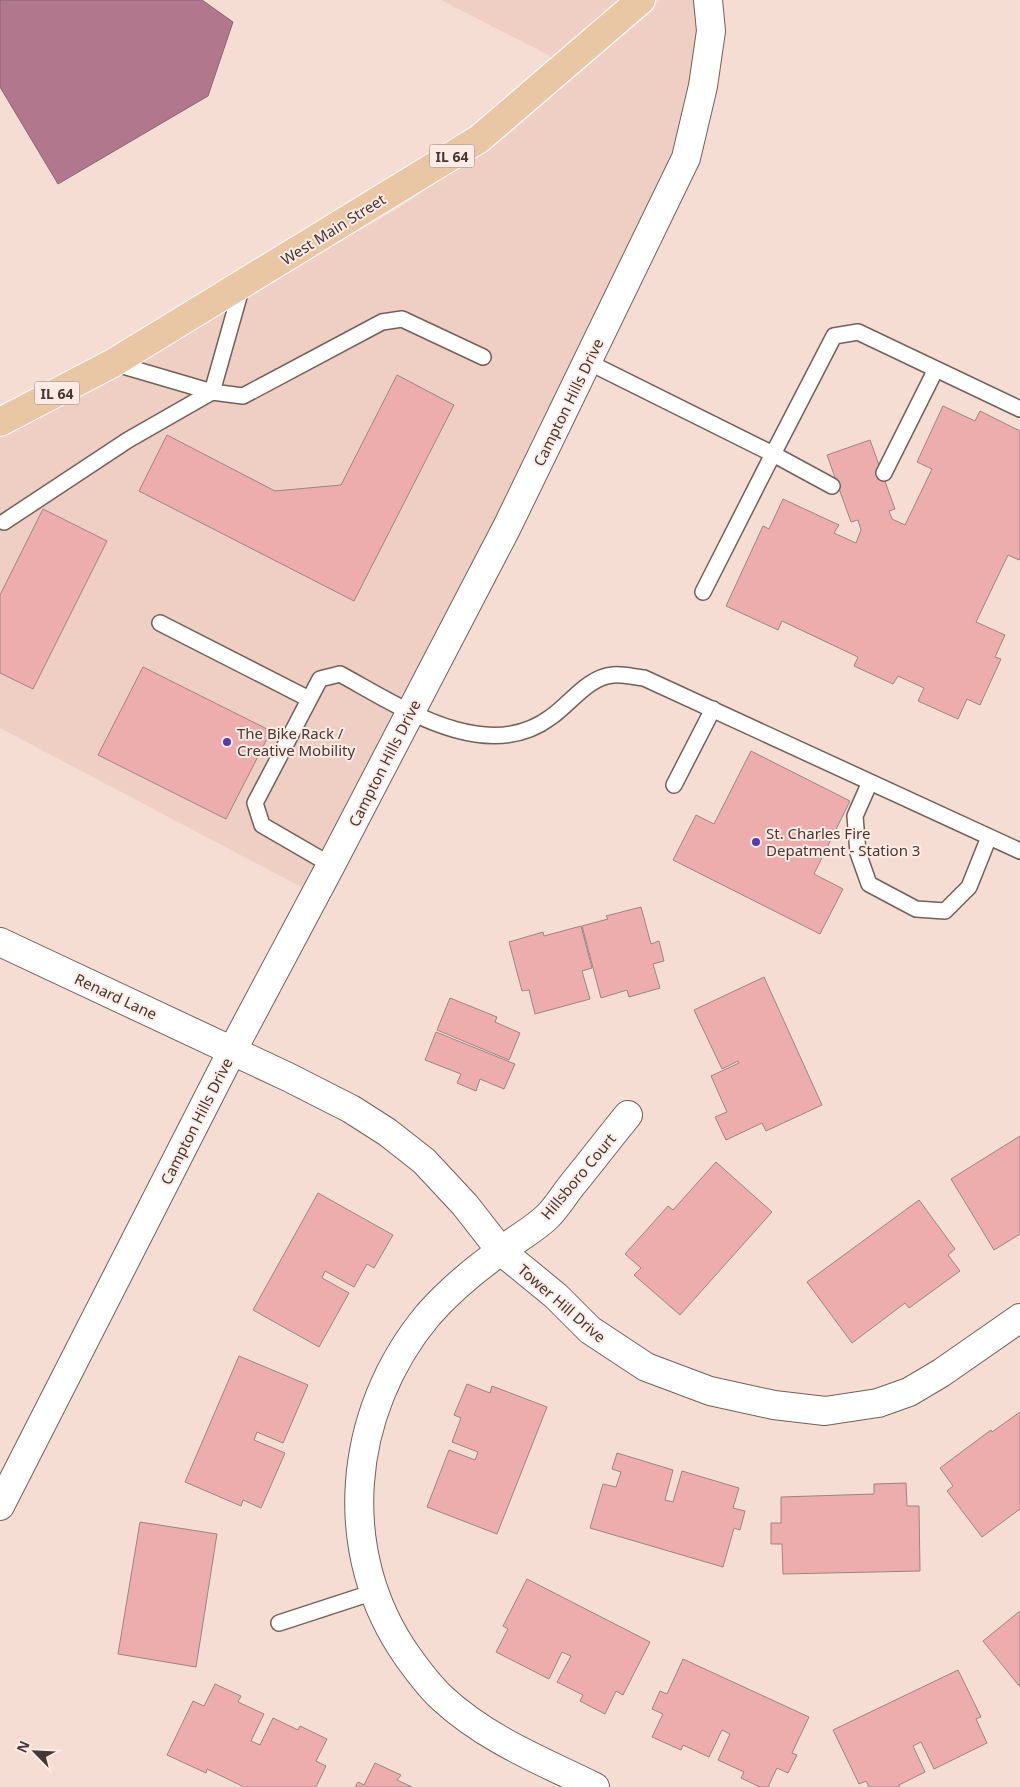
<svg xmlns="http://www.w3.org/2000/svg" width="1020" height="1787" viewBox="0 0 1020 1787" font-family="'Noto Sans',sans-serif">
<style>
.built{fill:#efcfc3}
.water{fill:#b1778c;stroke:#906472}
.building{fill:#eeadad;stroke:#9d8484}
.lines{fill:none;stroke-linecap:round;stroke-linejoin:round}
.lane-casing{stroke:#746058;stroke-width:18}
.street-casing{stroke:#746058;stroke-width:30}
.secondary-casing{stroke:#746058;stroke-width:30}
.primary-casing{stroke:#fff;stroke-width:30}
.lane{stroke:#fff;stroke-width:15}
.street{stroke:#fff;stroke-width:28}
.secondary{stroke:#fff;stroke-width:28}
.primary{stroke:#e9c6a4;stroke-width:28}
.poi-dot{fill:#5539b1;stroke:#ffebe4;stroke-width:2}
.labels{text-anchor:middle;dominant-baseline:central;stroke-width:4;stroke-linejoin:round;paint-order:stroke}
.shield{fill:#ffebe4;stroke:#7b6e6a;stroke-width:1}
.shield-label{font-size:14px;font-weight:bold;fill:#423935}
.street-label{font-size:15px;fill:#423935;stroke:#ffebe4}
.poi-label{font-size:15px;fill:#423935;stroke:#ffebe4;text-anchor:start}
</style>
<rect width="100%" height="100%" fill="#f5ddd4"/>
<path class="built" d="M 441,0 L 623,0 L 558,60 Z
M 660,0 L 696,0 L 697,49 L 677,148 L 626,264 L 305,889 L 0,728 L 0,428 L 394,211 L 511,132 Z"/>
<path class="water" d="M 0,0 L 202,0 L 233,22 L 208,96 L 58,184 L 0,87 Z"/>
<path class="building" d="M 397,375 L 454,405 L 354,601 L 139,491 L 167,435 L 275,491 L 341,485 Z
M 943,406 L 975,421 L 980,411 L 1020,431 L 1020,558 L 1019,560 L 1008,555 L 976,622 L 1005,635 L 995,657 L 1001,659 L 980,705 L 967,699 L 958,719 L 918,701 L 924,688 L 898,676 L 893,684 L 854,666 L 858,657 L 782,621 L 778,630 L 726,606 L 763,526 L 769,529 L 783,499 L 839,525 L 834,533 L 856,543 L 861,530 L 858,520 L 851,522 L 827,455 L 870,440 L 895,509 L 889,511 L 892,519 L 905,525 L 932,469 L 917,462 Z
M 43,509 L 107,541 L 33,689 L 0,673 L 0,595 Z
M 143,667 L 271,731 L 226,819 L 98,755 Z
M 751,751 L 850,801 L 814,874 L 843,889 L 820,934 L 673,860 L 696,815 L 714,824 Z
M 641,907 L 651,944 L 659,941 L 664,961 L 653,964 L 660,988 L 629,997 L 627,990 L 601,998 L 582,926 L 608,919 L 606,916 Z
M 581,926 L 592,968 L 582,971 L 590,999 L 535,1014 L 529,990 L 522,991 L 509,942 L 543,932 L 544,936 Z
M 764,977 L 822,1105 L 766,1131 L 762,1123 L 726,1140 L 715,1117 L 727,1112 L 711,1076 L 739,1063 L 738,1061 L 722,1069 L 694,1010 Z
M 450,998 L 497,1017 L 495,1022 L 520,1033 L 509,1060 L 437,1030 Z
M 436,1032 L 515,1064 L 504,1089 L 480,1079 L 476,1091 L 457,1083 L 461,1074 L 425,1060 Z
M 1020,1136 L 1020,1234 L 994,1250 L 951,1179 Z
M 716,1162 L 772,1212 L 680,1315 L 634,1275 L 641,1268 L 625,1254 L 668,1206 L 673,1210 Z
M 318,1193 L 393,1235 L 374,1268 L 367,1264 L 354,1287 L 325,1271 L 322,1278 L 349,1293 L 319,1347 L 253,1310 Z
M 919,1200 L 955,1249 L 948,1255 L 960,1271 L 909,1308 L 905,1303 L 852,1343 L 807,1282 Z
M 239,1356 L 308,1385 L 283,1443 L 257,1432 L 254,1440 L 285,1453 L 261,1508 L 243,1500 L 241,1506 L 185,1482 Z
M 467,1384 L 490,1393 L 492,1386 L 547,1407 L 497,1534 L 427,1507 L 449,1450 L 475,1460 L 478,1452 L 452,1442 L 461,1418 L 454,1415 Z
M 1020,1412 L 1020,1509 L 982,1537 L 947,1491 L 953,1486 L 940,1468 L 991,1430 L 992,1432 Z
M 617,1453 L 673,1470 L 665,1500 L 673,1502 L 682,1471 L 739,1488 L 733,1508 L 745,1511 L 740,1530 L 734,1528 L 723,1567 L 590,1528 L 603,1484 L 616,1487 L 621,1472 L 612,1469 Z
M 906,1483 L 907,1506 L 919,1506 L 920,1571 L 783,1574 L 782,1544 L 771,1544 L 771,1523 L 781,1523 L 781,1497 L 874,1494 L 874,1484 Z
M 140,1522 L 217,1534 L 196,1667 L 118,1654 Z
M 527,1579 L 650,1642 L 623,1695 L 616,1691 L 605,1714 L 580,1701 L 583,1695 L 557,1682 L 571,1656 L 562,1652 L 549,1679 L 496,1652 L 508,1629 L 503,1626 Z
M 1020,1611 L 1020,1687 L 983,1641 Z
M 683,1659 L 809,1717 L 792,1753 L 797,1755 L 788,1773 L 777,1768 L 768,1787 L 760,1787 L 741,1778 L 744,1772 L 718,1760 L 730,1734 L 722,1730 L 709,1757 L 683,1745 L 681,1750 L 652,1737 L 663,1714 L 652,1709 L 660,1691 L 667,1694 Z
M 958,1670 L 981,1717 L 976,1719 L 987,1743 L 934,1769 L 921,1742 L 913,1746 L 925,1772 L 899,1785 L 900,1787 L 869,1787 L 866,1781 L 859,1784 L 833,1730 Z
M 215,1684 L 241,1696 L 238,1702 L 264,1714 L 251,1741 L 260,1745 L 273,1718 L 298,1730 L 300,1726 L 327,1739 L 316,1761 L 326,1766 L 316,1787 L 244,1787 L 207,1769 L 206,1773 L 167,1755 L 193,1701 L 204,1706 Z
M 375,1763 L 401,1775 L 397,1780 L 412,1787 L 355,1787 L 358,1782 L 364,1785 Z"/>
<g class="lines">
<defs>
<path id="lane" d="M 588,362 L 773,454 L 834,336 L 858,332 L 1020,409
M 113,363 L 212,392 L 242,286
M 884,473 L 936,369
M 4,522 L 128,440 L 212,392 L 243,396 L 382,322 L 402,319 L 483,357
M 703,592 L 773,454 L 832,486
M 160,623 L 309,699
M 870,782 L 855,816 L 858,853 L 869,884 L 916,909 L 945,911 L 969,887 L 989,837
M 674,785 L 713,709
M 331,865 L 262,825 L 255,803 L 320,679 L 340,674 C 399,706 486,766 551,717 C 571,703 588,677 613,675 C 623,674 634,677 644,678 L 1020,851
M 279,1623 L 374,1592"/>
<path id="street" d="M 0,942 L 288,1077 L 351,1109 L 387,1132 L 424,1161 L 465,1205 L 501,1251 L 556,1296 L 590,1330 L 646,1367 L 710,1391 L 774,1405 L 825,1411 L 878,1403 L 909,1392 L 941,1373 L 1020,1318
M 595,1787 C 542,1761 486,1739 442,1698 C 429,1686 418,1671 408,1657 C 334,1553 347,1412 428,1315 C 449,1291 478,1267 505,1248 C 518,1238 536,1228 548,1216 C 557,1207 564,1195 572,1185 C 591,1162 609,1138 628,1115"/>
<path id="secondary" d="M 0,1506 L 232,1051 L 331,865 L 507,527 L 686,158 L 703,86 L 711,31 L 708,0"/>
<path id="primary" d="M 0,422 L 113,363 L 479,139 L 641,0"/>
</defs>
<use href="#lane" class="lane-casing"/>
<use href="#street" class="street-casing"/>
<use href="#secondary" class="secondary-casing"/>
<use href="#primary" class="primary-casing"/>
<use href="#lane" class="lane"/>
<use href="#street" class="street"/>
<use href="#secondary" class="secondary"/>
<use href="#primary" class="primary"/>
</g>
<g class="poi-dot">
<circle cx="227" cy="742" r="5"/>
<circle cx="756" cy="842" r="5"/>
</g>
<g class="labels">
<g class="shield">
<rect x="429.5" y="144.5" width="45" height="23" rx="4"/>
<rect x="34.5" y="381.5" width="45" height="23" rx="4"/>
</g>
<g class="shield-label">
<text x="452" y="156">IL 64</text>
<text x="57" y="393">IL 64</text>
</g>
<g class="street-label">
<text transform="translate(333 229) rotate(-32)">West Main Street</text>
<text transform="translate(568 402) rotate(-64)">Campton Hills Drive</text>
<text transform="translate(384 763) rotate(-63)">Campton Hills Drive</text>
<text transform="translate(116 996) rotate(25)">Renard Lane</text>
<text transform="translate(196 1121) rotate(-63)">Campton Hills Drive</text>
<text transform="translate(578 1176) rotate(-50)">Hillsboro Court</text>
<text transform="translate(562 1303) rotate(41)">Tower Hill Drive</text>
</g>
<g class="poi-label">
<text x="237" y="733">The Bike Rack /<tspan x="237" dy="17">Creative Mobility</tspan></text>
<text x="766" y="833">St. Charles Fire<tspan x="766" dy="17">Depatment - Station 3</tspan></text>
</g>
</g>
<g transform="translate(35 1752) rotate(294)" stroke="#ffebe4" stroke-width="4" paint-order="stroke">
<path d="M0-4L9 19L0 12L-9 19Z" fill="#423935"/>
<text y="-8" font-size="14" font-weight="bold" text-anchor="middle" fill="#423935">N</text>
</g>
</svg>
